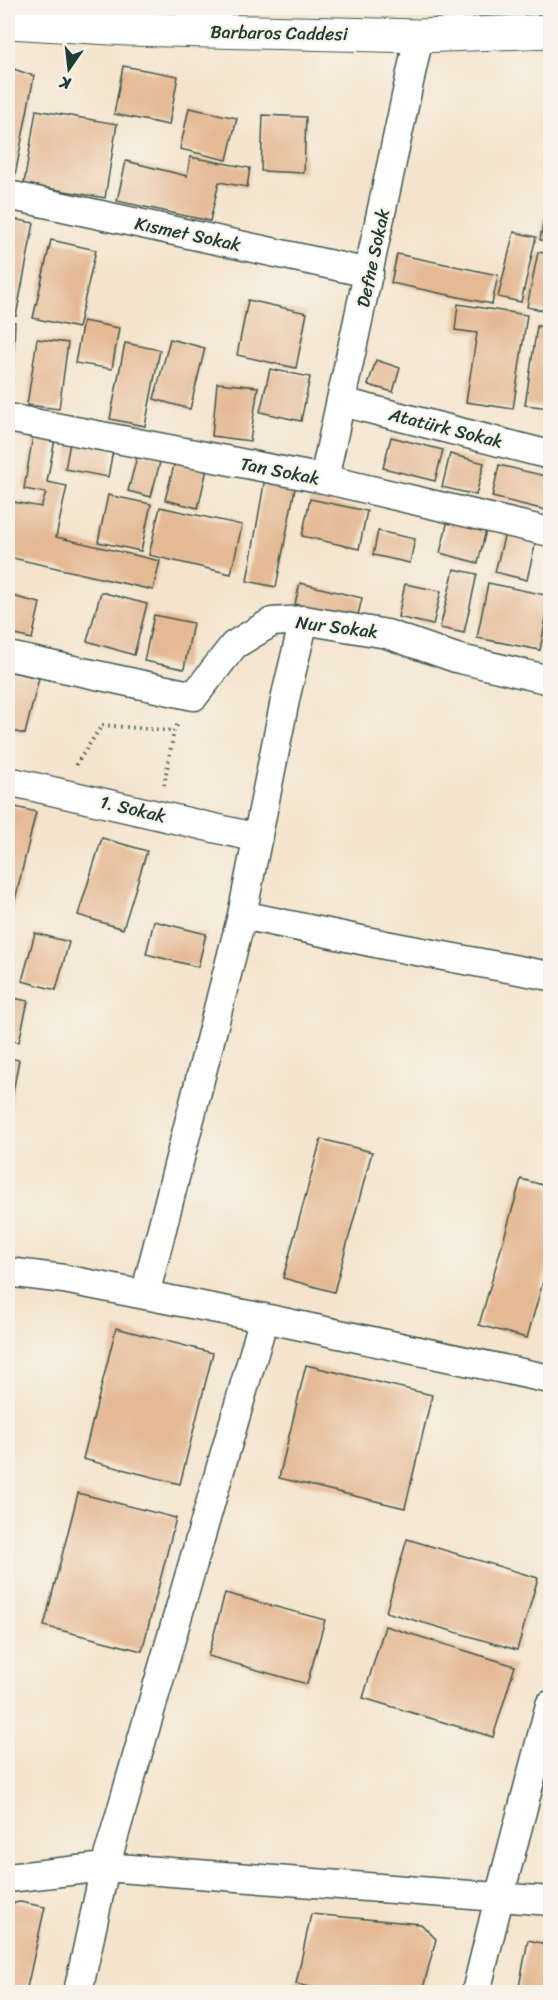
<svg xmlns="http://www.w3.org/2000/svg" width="558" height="2000" viewBox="0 0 558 2000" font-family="Sriracha,sans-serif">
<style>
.building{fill:#e5b994}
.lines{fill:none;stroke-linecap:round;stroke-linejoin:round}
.minor-casing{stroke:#3f564b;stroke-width:31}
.tertiary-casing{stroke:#3f564b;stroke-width:35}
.path{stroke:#3f564b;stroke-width:4;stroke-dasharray:1.5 4.5;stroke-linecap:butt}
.minor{stroke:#fff;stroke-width:28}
.tertiary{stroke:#fff;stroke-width:33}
.labels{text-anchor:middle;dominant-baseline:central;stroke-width:4.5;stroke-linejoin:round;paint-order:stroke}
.street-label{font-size:18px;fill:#1f3d34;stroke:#f7f3e8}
</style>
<rect width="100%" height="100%" fill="#f7f3e8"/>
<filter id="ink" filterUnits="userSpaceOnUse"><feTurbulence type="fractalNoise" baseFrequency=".0167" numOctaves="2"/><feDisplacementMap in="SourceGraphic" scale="12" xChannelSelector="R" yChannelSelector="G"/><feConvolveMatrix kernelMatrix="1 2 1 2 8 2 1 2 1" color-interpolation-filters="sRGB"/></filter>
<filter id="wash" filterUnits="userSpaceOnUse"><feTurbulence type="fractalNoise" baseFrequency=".008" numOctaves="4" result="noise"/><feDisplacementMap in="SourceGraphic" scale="24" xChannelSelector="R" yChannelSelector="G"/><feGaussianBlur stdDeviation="1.35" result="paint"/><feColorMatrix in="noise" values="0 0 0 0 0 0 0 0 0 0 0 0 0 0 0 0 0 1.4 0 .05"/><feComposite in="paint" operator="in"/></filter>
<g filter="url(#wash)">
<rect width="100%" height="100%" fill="#f4e4cd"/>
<g id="blocks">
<path class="building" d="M 195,8 L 269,8 L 269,9 L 195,14 Z
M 123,66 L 178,76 L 169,125 L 114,114 Z
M 8,67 L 34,76 L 15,176 L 8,175 Z
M 189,108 L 237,118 L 227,160 L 180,149 Z
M 36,110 L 117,124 L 105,198 L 24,184 Z
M 263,115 L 306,117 L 304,173 L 261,171 Z
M 190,157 L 250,168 L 247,187 L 219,182 L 210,221 L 117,201 L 126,161 L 187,176 Z
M 548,195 L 550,195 L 550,242 L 540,240 Z
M 8,218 L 34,223 L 16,316 L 8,314 Z
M 514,232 L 536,237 L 521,302 L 498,297 Z
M 51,240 L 96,250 L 78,328 L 33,318 Z
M 538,252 L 550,254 L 550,312 L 527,307 Z
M 397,254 L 498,275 L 492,304 L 391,283 Z
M 248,300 L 307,313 L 296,368 L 237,355 Z
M 458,304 L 527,315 L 513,409 L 466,402 L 477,333 L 455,330 Z
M 83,321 L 119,328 L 112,369 L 75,363 Z
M 8,322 L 15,322 L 12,387 L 8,387 Z
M 537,326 L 550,328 L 550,408 L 525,405 Z
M 37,339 L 68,343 L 59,409 L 27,405 Z
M 170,339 L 205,348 L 190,409 L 154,399 Z
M 125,343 L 160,350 L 145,426 L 110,419 Z
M 376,360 L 400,368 L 393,392 L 368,385 Z
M 270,369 L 310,377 L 301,421 L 260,412 Z
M 217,383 L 258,387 L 250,441 L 212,436 Z
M 33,435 L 55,439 L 47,482 L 67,486 L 56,537 L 160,561 L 153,590 L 8,557 L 8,501 L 41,507 L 46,493 L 24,489 Z
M 71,437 L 114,445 L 108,477 L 65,469 Z
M 391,437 L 443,450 L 435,481 L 383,468 Z
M 138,453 L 161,458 L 151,497 L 128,491 Z
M 450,454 L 484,463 L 476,495 L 442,487 Z
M 175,461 L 207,469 L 198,508 L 165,500 Z
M 499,465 L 550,477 L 550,511 L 492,497 Z
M 265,478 L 296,483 L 276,587 L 247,581 Z
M 108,495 L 151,504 L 141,551 L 98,542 Z
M 310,499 L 367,511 L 359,549 L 302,536 Z
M 160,507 L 242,525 L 231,574 L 149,555 Z
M 449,516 L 487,526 L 478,563 L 440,553 Z
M 378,531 L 415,539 L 410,563 L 373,555 Z
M 505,533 L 536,541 L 527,580 L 495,572 Z
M 454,569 L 477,574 L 464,633 L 440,628 Z
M 300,583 L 362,598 L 357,619 L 295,604 Z
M 488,583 L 550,596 L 540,650 L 477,638 Z
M 405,584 L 441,591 L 433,625 L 398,617 Z
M 101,592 L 147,604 L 134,655 L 87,641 Z
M 8,595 L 40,603 L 32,639 L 8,633 Z
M 154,615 L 193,623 L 184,669 L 144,661 Z
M 8,671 L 39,678 L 25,734 L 8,730 Z
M 8,805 L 36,812 L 10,921 L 8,920 Z
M 102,838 L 147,851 L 123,929 L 78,915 Z
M 154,921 L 206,934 L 198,967 L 146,954 Z
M 35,933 L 69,942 L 56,990 L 22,981 Z
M 8,997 L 28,1001 L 19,1042 L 8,1040 Z
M 8,1058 L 19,1060 L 9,1114 L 8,1114 Z
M 321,1139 L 372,1152 L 334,1292 L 283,1278 Z
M 521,1179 L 550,1187 L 550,1257 L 527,1338 L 479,1325 Z
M 116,1328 L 213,1353 L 180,1484 L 83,1459 Z
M 306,1365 L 432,1395 L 405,1508 L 279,1478 Z
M 78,1493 L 176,1518 L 142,1651 L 44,1626 Z
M 407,1539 L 538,1578 L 517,1650 L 386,1612 Z
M 225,1593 L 325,1620 L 307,1684 L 208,1656 Z
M 385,1626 L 515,1666 L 493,1737 L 363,1698 Z
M 20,1902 L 45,1907 L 26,1992 L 8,1992 L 8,1904 Z
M 311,1914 L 421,1924 L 436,1939 L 422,1992 L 333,1992 L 296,1984 Z
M 528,1940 L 550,1945 L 550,1992 L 518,1992 Z"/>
</g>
</g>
<g filter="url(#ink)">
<use href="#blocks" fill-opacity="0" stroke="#3f564b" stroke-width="1.5"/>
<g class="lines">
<defs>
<path id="minor" d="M 8,195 L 369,273
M 342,402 L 550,455
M 8,418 L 324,479 L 550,532
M 324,479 L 419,36
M 8,656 L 194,696 L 234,645 L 272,622 L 304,620 L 387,634 L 456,658 L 550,680
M 8,781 L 258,838
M 242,915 L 286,695 L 304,620
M 8,1272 L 64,1279 L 145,1295 L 242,915 L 390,946 L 550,976
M 264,1318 L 550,1379
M 8,1878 L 105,1867 L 550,1901
M 78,1992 L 105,1867 L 264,1318 L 145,1295
M 476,1992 L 499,1898 L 550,1705"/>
<path id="tertiary" d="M 8,22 L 128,29 L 419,36 L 550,31"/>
</defs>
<use href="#minor" class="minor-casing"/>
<use href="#tertiary" class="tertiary-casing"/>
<path class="path" d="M 76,765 L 102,725 L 174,731
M 164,785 L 174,731 L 179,722"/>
<use href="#minor" class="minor"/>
<use href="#tertiary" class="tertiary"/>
</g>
</g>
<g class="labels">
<g class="street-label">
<text transform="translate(279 33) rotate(1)">Barbaros Caddesi</text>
<text transform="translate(188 234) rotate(12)">Kısmet Sokak</text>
<text transform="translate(373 258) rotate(-78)">Defne Sokak</text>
<text transform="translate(446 428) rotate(14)">Atatürk Sokak</text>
<text transform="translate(280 471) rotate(11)">Tan Sokak</text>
<text transform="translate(337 627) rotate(7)">Nur Sokak</text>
<text transform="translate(133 809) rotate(13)">1. Sokak</text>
</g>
</g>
<rect width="558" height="2000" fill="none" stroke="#f7f3e8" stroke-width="30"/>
<g transform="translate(69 69) rotate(194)" stroke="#f7f3e8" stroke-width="4.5" paint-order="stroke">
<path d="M0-4.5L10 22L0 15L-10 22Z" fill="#1f3d34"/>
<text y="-9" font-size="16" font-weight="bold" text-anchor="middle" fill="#1f3d34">K</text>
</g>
</svg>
